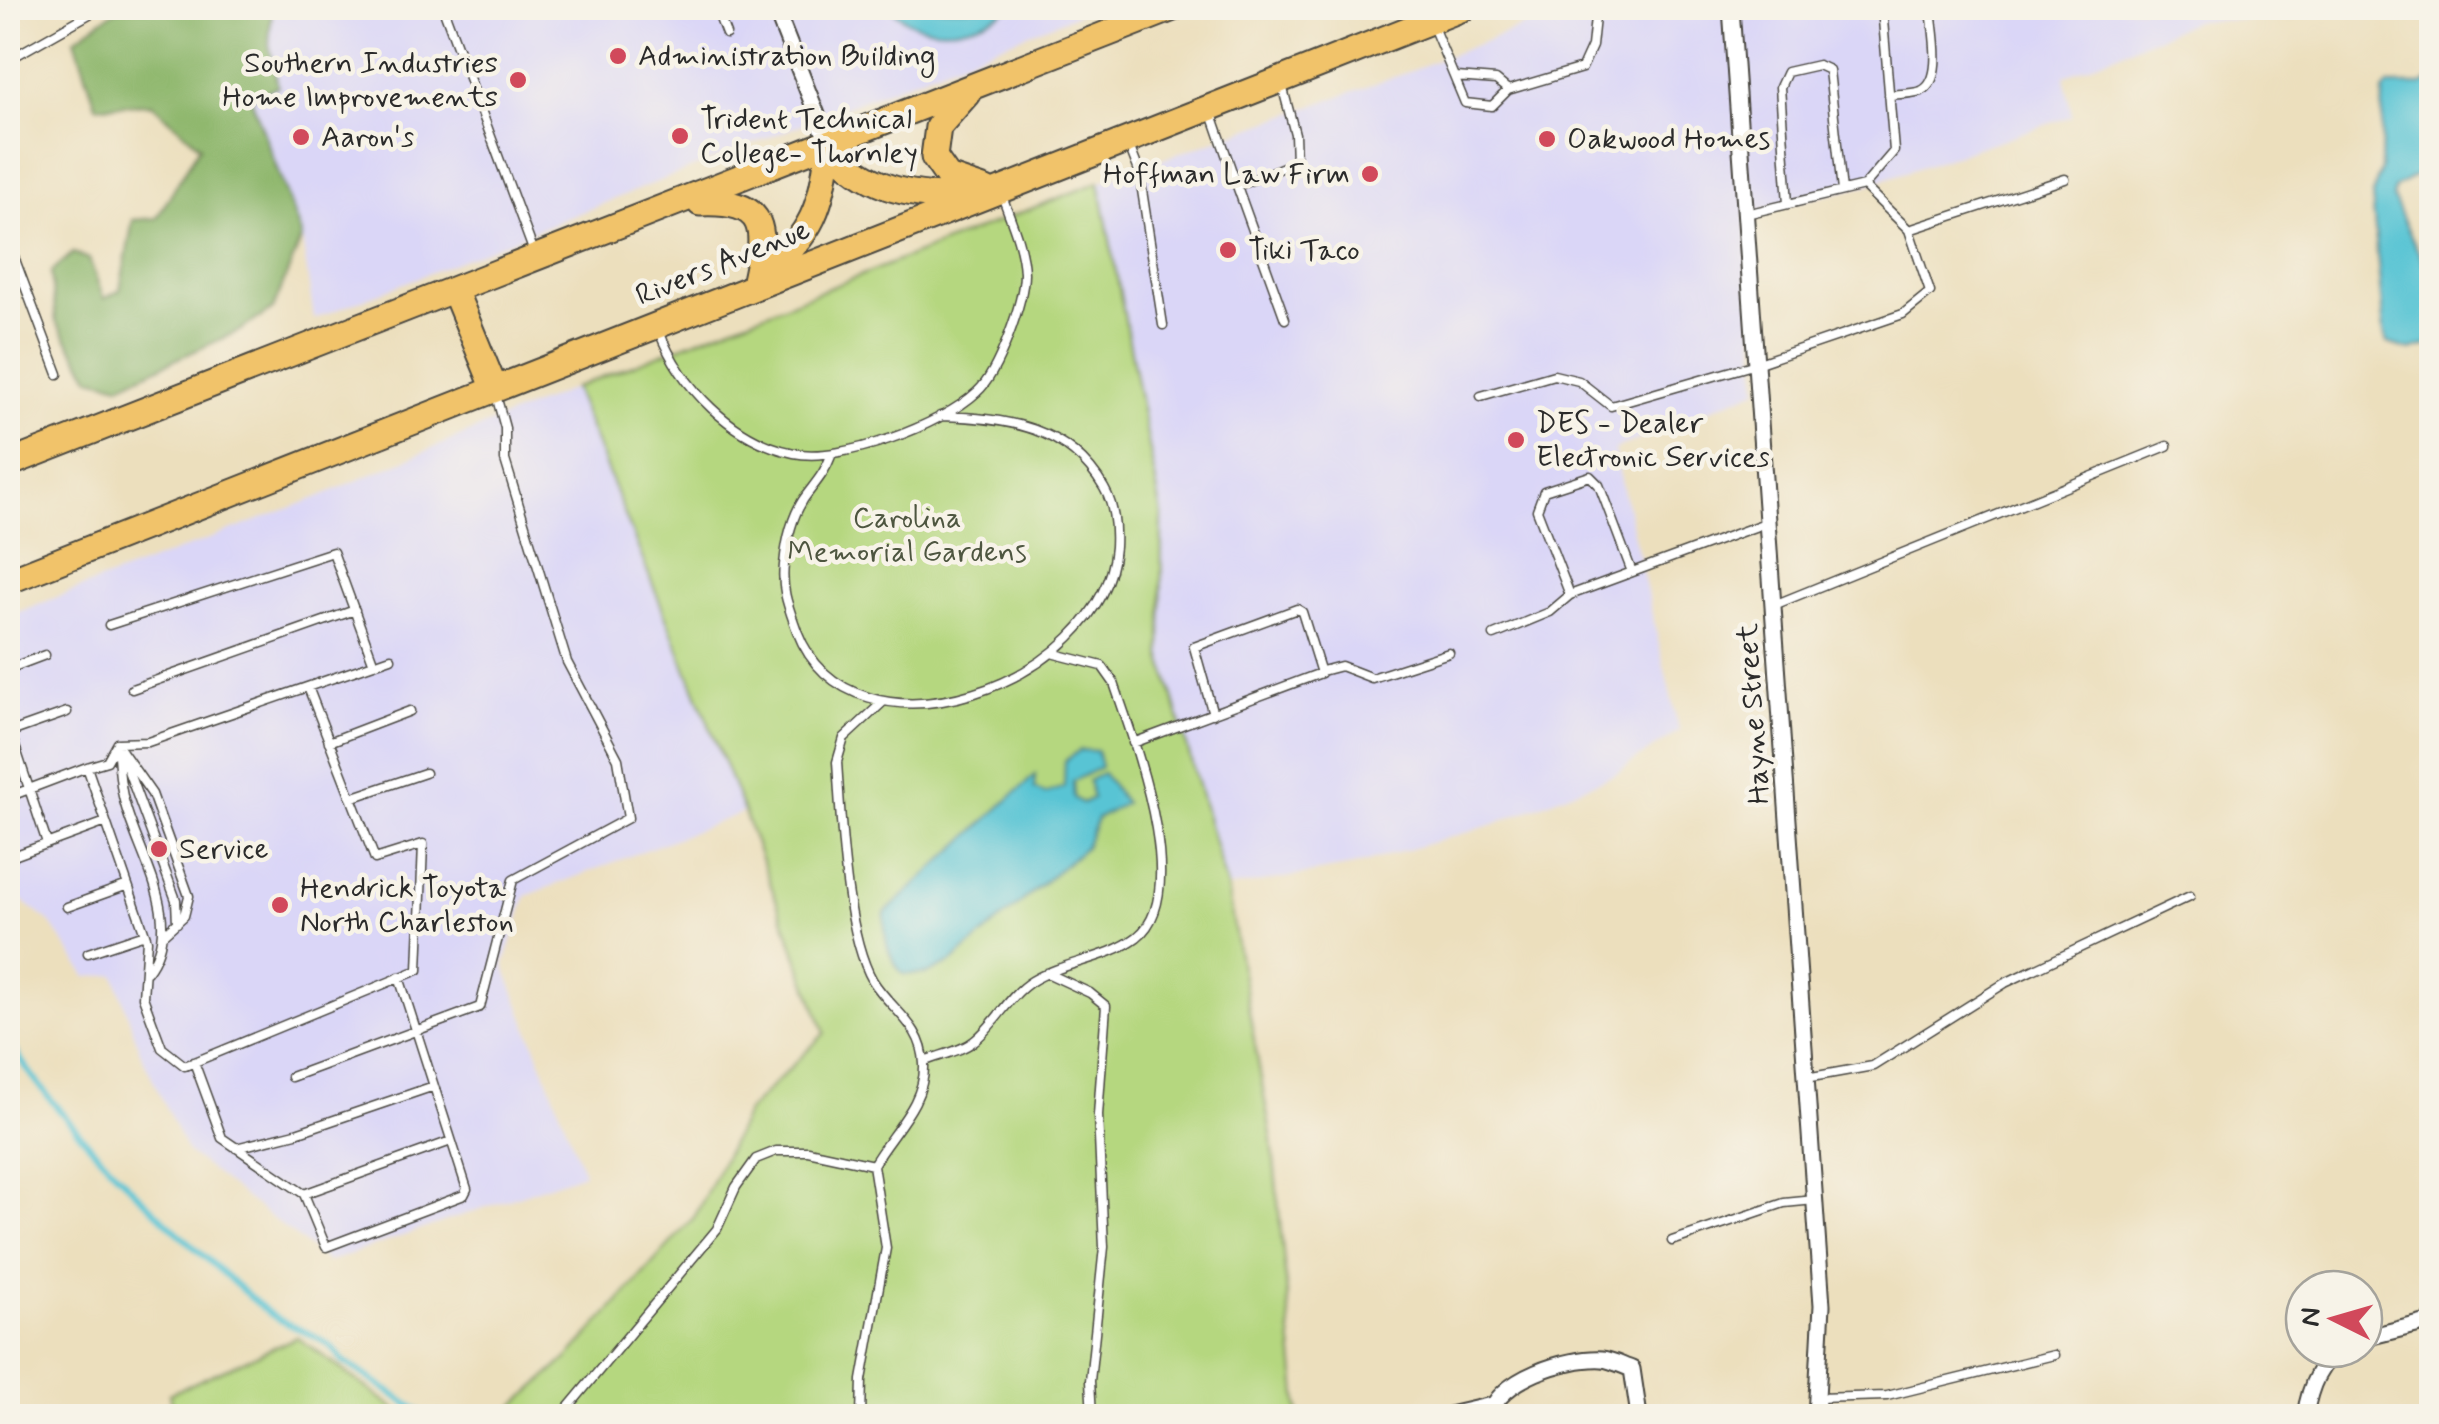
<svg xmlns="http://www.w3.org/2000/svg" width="2439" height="1424" viewBox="0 0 2439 1424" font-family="Mynerve,sans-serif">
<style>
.built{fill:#dad6f7}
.green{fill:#b5d77f;stroke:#708155;stroke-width:2.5}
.forest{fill:#90b86e;stroke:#5e724c;stroke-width:2.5}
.water{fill:#59c4d4;stroke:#427880;stroke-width:2.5}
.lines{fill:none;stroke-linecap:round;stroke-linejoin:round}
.stream{stroke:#59c4d4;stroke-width:6}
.lane-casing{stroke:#484641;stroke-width:11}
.street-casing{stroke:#484641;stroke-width:19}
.primary-casing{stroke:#484641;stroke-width:29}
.lane{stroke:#fff;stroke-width:8}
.street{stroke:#fff;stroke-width:15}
.primary{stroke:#f1c36a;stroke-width:25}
.poi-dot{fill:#d1495b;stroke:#f7f3e8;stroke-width:4}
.labels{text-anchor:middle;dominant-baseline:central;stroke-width:9;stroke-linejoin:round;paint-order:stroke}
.poi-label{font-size:30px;fill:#2b2b2b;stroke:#f7f3e8;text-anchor:start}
.street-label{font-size:30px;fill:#2b2b2b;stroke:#f7f3e8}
.park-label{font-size:30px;fill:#4e5640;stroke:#f7f3e8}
</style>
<rect width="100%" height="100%" fill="#f7f3e8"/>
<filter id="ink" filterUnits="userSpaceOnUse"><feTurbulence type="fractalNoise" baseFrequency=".01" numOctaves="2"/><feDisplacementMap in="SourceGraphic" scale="20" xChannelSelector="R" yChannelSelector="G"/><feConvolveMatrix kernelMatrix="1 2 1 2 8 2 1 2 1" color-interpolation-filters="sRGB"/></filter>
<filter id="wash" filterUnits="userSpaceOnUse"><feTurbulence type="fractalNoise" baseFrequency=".0048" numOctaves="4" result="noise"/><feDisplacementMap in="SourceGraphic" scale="40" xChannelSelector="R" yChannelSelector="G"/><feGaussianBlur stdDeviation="2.25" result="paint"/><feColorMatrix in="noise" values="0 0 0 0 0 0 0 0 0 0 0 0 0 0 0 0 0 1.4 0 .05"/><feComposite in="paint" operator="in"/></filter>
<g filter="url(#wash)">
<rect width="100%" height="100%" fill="#ecdfbd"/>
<path class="built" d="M 272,8 L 1093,8 L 314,319 L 302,237 L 251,97 L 278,86 L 269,44 Z
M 1570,8 L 2261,8 L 2259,19 L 2195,21 L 2064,76 L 2072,116 L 1864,186 L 1746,214 L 1758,389 L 1614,450 L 1679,731 L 1613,775 L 1494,824 L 1353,866 L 1227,888 L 1161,654 L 1162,515 L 1099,182 L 1402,74 Z
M 574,388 L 744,812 L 526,896 L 504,965 L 584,1173 L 328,1262 L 187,1152 L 140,1052 L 115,975 L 87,977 L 50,922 L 19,898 L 8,897 L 8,616 L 316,498 Z"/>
<path class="green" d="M 1099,182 L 1162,515 L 1161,654 L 1227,888 L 1272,1140 L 1299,1416 L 503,1416 L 568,1358 L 695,1216 L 748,1110 L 825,1033 L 744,812 L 574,388 Z
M 297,1337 L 405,1416 L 177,1416 L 169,1394 Z"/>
<path class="forest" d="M 119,8 L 272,8 L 269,44 L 278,86 L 251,98 L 302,237 L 273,309 L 239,331 L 120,385 L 91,378 L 56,322 L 51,272 L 73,253 L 89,259 L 104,299 L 120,290 L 133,220 L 157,218 L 200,146 L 152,104 L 96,106 L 75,39 Z"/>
<path class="water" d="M 891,8 L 1009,8 C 974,32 923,41 891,8 Z
M 2431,80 L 2431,166 L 2395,188 L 2393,198 L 2431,278 L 2431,344 L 2410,350 L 2387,343 L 2384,333 L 2372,195 L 2381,169 L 2383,92 L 2388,85 L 2422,85 Z
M 1080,750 L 1097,751 L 1101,767 L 1073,781 L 1074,798 L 1082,803 L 1093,798 L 1088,781 L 1103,773 L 1125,803 L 1097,819 L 1085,847 L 952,962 L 927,974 L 903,974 C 886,955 884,937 885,913 L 1035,775 L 1034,788 L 1045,794 L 1064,787 L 1065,761 Z"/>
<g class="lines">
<path class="stream" d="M 8,1041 C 75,1144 174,1231 266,1311 C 289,1330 327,1333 342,1360 L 426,1416"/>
</g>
</g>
<g filter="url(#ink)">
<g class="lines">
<defs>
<path id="lane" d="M 443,8 L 535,255
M 716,8 L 726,34
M 1432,24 L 1465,103 L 1492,106 L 1508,90 L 1582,68 L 1592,46 L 1596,8
M 8,60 L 100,8
M 1456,77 L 1496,80 L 1508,90
M 1889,95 C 1898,94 1912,94 1921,91 C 1945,81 1932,28 1931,8
M 1211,111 L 1237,186 L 1296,162 L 1295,134 L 1282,85
M 1128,143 L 1139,171 L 1163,325
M 1237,186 L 1285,319
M 1864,186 L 1894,151 L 1882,8
M 1788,204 L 1780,87 L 1787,72 L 1818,65 L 1829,70 L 1842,191
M 1746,214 L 1864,186 L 1909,230
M 8,241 L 58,374
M 659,331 C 680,386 733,441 794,453 C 841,463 942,425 977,392 C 998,374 1024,301 1024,273 C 1023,246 1010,218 1001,193
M 1481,396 L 1554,375 L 1579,381 L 1611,406 L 1756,364 L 1903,314 L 1930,292 L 1909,230 L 2065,179
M 831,456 C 824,475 814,484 803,500 C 791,519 786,543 784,565 C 781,590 789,608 797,631 C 852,774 1105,683 1115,547 C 1116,528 1114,505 1104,488 C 1068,426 1007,418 940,416
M 1632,572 L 1599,485 L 1590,476 L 1544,491 L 1537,510 L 1570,595 L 1768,522
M 1774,605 L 2167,446
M 109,625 L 333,552 L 374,664
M 1494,635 L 1550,612 L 1570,595
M 8,669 L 45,655
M 1322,671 L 1341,666 L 1372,678 L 1449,653
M 132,689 L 355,610
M 8,725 L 47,843
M 8,733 L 67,712
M 329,742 L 410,711
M 117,743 L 107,761 L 87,767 L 147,940 L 143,997 L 162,1048 L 185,1066 L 418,970 L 423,844 L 375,859 L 308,687
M 117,743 L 148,742 L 391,658
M 117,743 C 119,763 119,785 125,804 C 139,857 186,922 147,972
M 1133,743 L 1321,673 L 1302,612 L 1297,609 L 1194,647 L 1213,714
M 119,747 L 152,794 L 189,896 L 184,916 L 164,934
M 123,757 L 176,900 L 177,923
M 8,797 L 87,767
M 351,798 L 425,773
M 8,858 L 106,822
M 67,907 L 128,885
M 88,953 L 145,934
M 1047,973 L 1090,993 L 1106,1006 L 1098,1115 L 1104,1247 L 1090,1381 L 1092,1416
M 925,1061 C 940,1055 962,1051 974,1041 C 996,1024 1009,995 1032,981 C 1065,961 1106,960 1137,937 C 1193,893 1132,737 1114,683 L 1102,666 L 1055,654
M 194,1062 L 222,1138 L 304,1194 L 326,1247 L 464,1195 L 467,1189 L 399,977
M 291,1077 L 480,1007 L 513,880 L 628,818 L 618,759 L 567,662 L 505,460 L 505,428 L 496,395
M 1806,1078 L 1873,1066 L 2005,983 L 2190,896
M 236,1148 L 296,1133 L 434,1086
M 304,1194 L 451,1141
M 1672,1241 L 1784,1203 L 1815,1200
M 1817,1398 L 1887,1396 L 2054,1355
M 561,1416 L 717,1229 L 736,1187 L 756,1159 L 776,1151 L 808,1151 L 873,1165
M 861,1416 L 862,1380 L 886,1248 L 873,1165 C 891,1133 926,1103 924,1064 C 923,1025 891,1010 873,981 C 845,933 841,819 837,762 L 844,738 L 883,702"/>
<path id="street" d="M 775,8 L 829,145
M 1731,8 L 1822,1305 L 1816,1416
M 2364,1338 L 2432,1321
M 1445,1416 L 1492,1405
M 1490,1416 C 1497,1379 1568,1357 1602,1359 C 1612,1360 1623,1366 1632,1369 L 1639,1416
M 2305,1416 C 2309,1390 2318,1363 2341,1349"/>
<path id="primary" d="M 967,94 L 938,127 L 934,157 L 948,177 L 986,190
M 829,145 C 866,189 906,196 962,197
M 700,203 C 770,200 766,231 754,285
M 765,275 C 814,229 821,211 829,145
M 455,292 L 494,387
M 8,464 L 1173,8
M 8,581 L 1463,8"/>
</defs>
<use href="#lane" class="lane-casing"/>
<use href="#street" class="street-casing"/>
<use href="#primary" class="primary-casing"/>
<use href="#lane" class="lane"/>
<use href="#street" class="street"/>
<use href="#primary" class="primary"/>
</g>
</g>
<g class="poi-dot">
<circle cx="618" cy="56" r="10"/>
<circle cx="518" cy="80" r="10"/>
<circle cx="680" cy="136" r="10"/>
<circle cx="301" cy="137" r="10"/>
<circle cx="1547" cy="139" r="10"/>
<circle cx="1370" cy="174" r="10"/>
<circle cx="1228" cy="250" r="10"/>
<circle cx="1516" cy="440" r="10"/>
<circle cx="159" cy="849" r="10"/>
<circle cx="280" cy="905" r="10"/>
</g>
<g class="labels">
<g class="poi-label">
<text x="638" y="56">Administration Building</text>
<text x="498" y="63" text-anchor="end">Southern Industries<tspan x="498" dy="34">Home Improvements</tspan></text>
<text x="700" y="119">Trident Technical<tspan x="700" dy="34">College- Thornley</tspan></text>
<text x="321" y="137">Aaron's</text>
<text x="1567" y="139">Oakwood Homes</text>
<text x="1350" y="174" text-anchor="end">Hoffman Law Firm</text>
<text x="1248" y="250">Tiki Taco</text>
<text x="1536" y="423">DES - Dealer<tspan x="1536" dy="34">Electronic Services</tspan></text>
<text x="179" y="849">Service</text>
<text x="300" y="888">Hendrick Toyota<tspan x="300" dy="34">North Charleston</tspan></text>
</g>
<g class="street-label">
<text transform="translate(723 263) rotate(-22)">Rivers Avenue</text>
<text transform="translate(1754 714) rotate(-94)">Hayne Street</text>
</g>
<g class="park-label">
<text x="907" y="518">Carolina<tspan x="907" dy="34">Memorial Gardens</tspan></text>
</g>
</g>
<rect width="2439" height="1424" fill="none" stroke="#f7f3e8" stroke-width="40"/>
<g transform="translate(2334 1319) rotate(275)"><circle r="48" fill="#f7f3e8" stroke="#a5a39c" stroke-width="2.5"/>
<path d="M0-8L18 38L0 25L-18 38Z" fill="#d1495b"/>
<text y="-15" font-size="28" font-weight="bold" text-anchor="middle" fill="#2b2b2b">N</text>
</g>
</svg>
